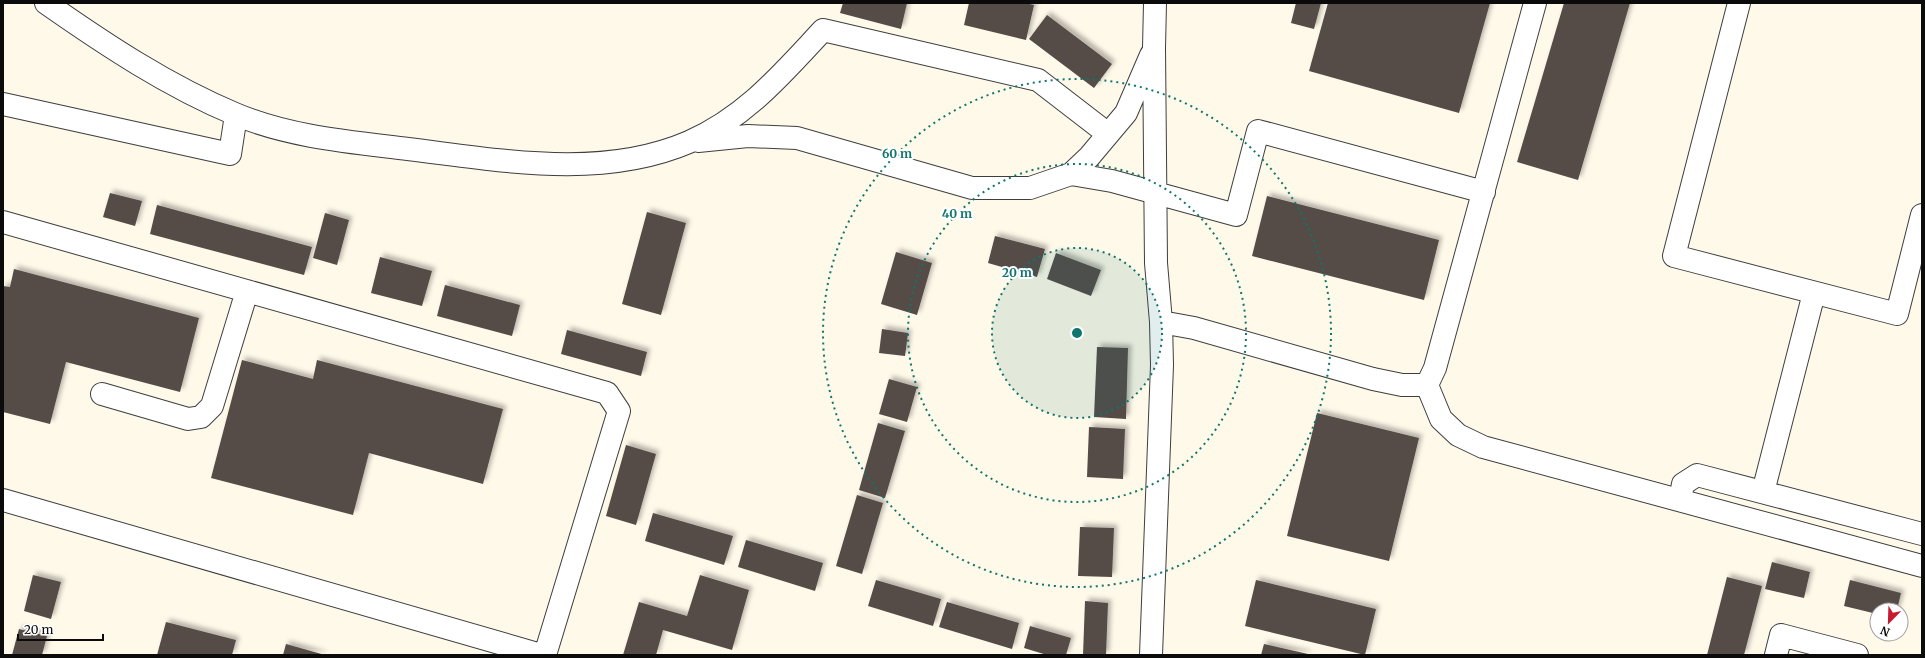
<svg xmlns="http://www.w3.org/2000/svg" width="1925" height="658" viewBox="0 0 1925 658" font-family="Merriweather,serif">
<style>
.building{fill:#554b47;filter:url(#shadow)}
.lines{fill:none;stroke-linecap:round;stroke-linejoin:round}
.minor-casing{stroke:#3e3e3e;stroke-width:24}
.minor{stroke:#fff;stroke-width:22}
.ring{fill:none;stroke:#0f766e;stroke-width:2;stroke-dasharray:2 4}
.centre{fill:#0f766e;stroke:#fff;stroke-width:2}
.ring-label{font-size:12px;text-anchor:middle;font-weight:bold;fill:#0f766e;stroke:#fff;stroke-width:4;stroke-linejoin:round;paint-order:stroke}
</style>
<defs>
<filter id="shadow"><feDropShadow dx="3.5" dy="-3.5" stdDeviation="2" flood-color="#0004"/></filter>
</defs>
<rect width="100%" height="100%" fill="#fff9ea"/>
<path class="building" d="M 843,3 L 907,3 L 901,29 L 840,13 Z
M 969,3 L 1025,3 L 1034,5 L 1026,40 L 964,25 Z
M 1296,3 L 1321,3 L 1314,29 L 1291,23 Z
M 1328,3 L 1490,3 L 1459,113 L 1309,71 Z
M 1564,3 L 1630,3 L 1578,180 L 1517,162 Z
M 1047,15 L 1112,64 L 1094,88 L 1029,39 Z
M 110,193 L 142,201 L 135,226 L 103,217 Z
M 1267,196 L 1439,240 L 1424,300 L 1252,256 Z
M 157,205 L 312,247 L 304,275 L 150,234 Z
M 647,212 L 686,223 L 661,315 L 622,304 Z
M 325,213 L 349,220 L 337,265 L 313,258 Z
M 995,236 L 1045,249 L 1037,277 L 988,263 Z
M 896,252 L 932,263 L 917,315 L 881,304 Z
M 1056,253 L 1101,270 L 1091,296 L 1047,279 Z
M 380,257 L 432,271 L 422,306 L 371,293 Z
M 14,269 L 199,318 L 180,392 L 66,362 L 50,424 L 3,412 L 3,286 L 10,287 Z
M 445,285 L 520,305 L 512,336 L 437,316 Z
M 882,329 L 908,333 L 905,356 L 879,353 Z
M 567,330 L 647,352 L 641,376 L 561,354 Z
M 1097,347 L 1128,348 L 1126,419 L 1094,417 Z
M 242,360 L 313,379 L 317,360 L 503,409 L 483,484 L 369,453 L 353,515 L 211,478 Z
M 889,379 L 917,387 L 907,422 L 879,414 Z
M 1317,413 L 1419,438 L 1389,561 L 1287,536 Z
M 878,423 L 905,431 L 885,498 L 859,490 Z
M 1089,427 L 1125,429 L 1123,479 L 1087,477 Z
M 626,445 L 656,454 L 636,525 L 606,516 Z
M 857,495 L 883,503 L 862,574 L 836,566 Z
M 653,513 L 733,536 L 724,565 L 645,541 Z
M 1080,527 L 1114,528 L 1112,577 L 1078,576 Z
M 746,540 L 823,563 L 815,591 L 738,567 Z
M 1772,562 L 1810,572 L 1804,598 L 1765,589 Z
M 33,575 L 61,582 L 51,619 L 24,611 Z
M 700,575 L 749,590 L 732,650 L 663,630 L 656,655 L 623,655 L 639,602 L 687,616 Z
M 1727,577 L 1762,586 L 1744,655 L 1707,655 Z
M 876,580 L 941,599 L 933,626 L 868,606 Z
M 1256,580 L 1376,609 L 1365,655 L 1245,626 Z
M 1850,580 L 1901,593 L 1897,610 L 1877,610 L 1877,614 L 1844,606 Z
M 1085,601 L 1108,603 L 1106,655 L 1083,655 Z
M 947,602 L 1019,623 L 1012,649 L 939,627 Z
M 166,622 L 236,640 L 232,655 L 157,655 Z
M 1030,626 L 1071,638 L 1066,655 L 1047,655 L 1024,648 Z
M 19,629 L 47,636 L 42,655 L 12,655 Z
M 286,644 L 325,655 L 283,655 Z
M 1264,644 L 1308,654 L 1308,655 L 1261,655 Z"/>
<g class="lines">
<defs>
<path id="minor" d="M 46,3 C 106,45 168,86 235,114 C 289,137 351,142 408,149 C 500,160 601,180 689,142 C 746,117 782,74 823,30 L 1038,80 L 1108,134
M 1535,3 L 1435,368 L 1427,385 L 1441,419 L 1458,435 L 1483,447 L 1922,566
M 1739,3 L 1674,256 L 1897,314 L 1922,215
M 3,104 L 230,154 L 236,115
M 698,141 L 748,136 L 797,138 L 972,188 L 1030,188 L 1071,174 L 1089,157 L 1126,113 L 1151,55
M 1071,174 L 1112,181 L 1236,215 L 1258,131 L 1484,192
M 3,222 L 607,393 L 619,411 L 545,655
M 1161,322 L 1194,328 L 1373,379 L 1402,385 L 1427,385
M 102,394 L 188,419 L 201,417 L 212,406 L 247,291
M 1763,492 L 1814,293
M 3,500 L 541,655
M 1680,500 L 1683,484 L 1697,475 L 1922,534
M 1151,655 L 1162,365 L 1161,322 L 1156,263 L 1154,48 L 1155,3
M 1776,655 L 1781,635 L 1857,655"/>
</defs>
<use href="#minor" class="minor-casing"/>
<use href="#minor" class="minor"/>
</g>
<circle cx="1077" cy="333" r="85" fill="#0f766e" fill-opacity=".12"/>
<g class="ring">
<circle cx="1077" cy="333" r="85"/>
<circle cx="1077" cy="333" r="169"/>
<circle cx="1077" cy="333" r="254"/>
</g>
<circle cx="1077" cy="333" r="6" class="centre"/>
<g class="ring-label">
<text x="897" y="158">60 m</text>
<text x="957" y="218">40 m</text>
<text x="1017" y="277">20 m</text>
</g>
<rect width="1925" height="658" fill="none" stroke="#0b0b0b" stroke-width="8"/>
<g transform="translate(1889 622) rotate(203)"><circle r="19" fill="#ffffff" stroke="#9d9d9d"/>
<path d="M0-3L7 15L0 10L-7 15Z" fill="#c51a30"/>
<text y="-6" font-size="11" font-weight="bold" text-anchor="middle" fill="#0b0b0b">N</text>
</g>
<path d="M18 634v6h85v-6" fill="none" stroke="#0b0b0b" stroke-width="2"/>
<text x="24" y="634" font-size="12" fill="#0b0b0b" stroke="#ffffff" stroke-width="3" paint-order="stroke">20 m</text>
</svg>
